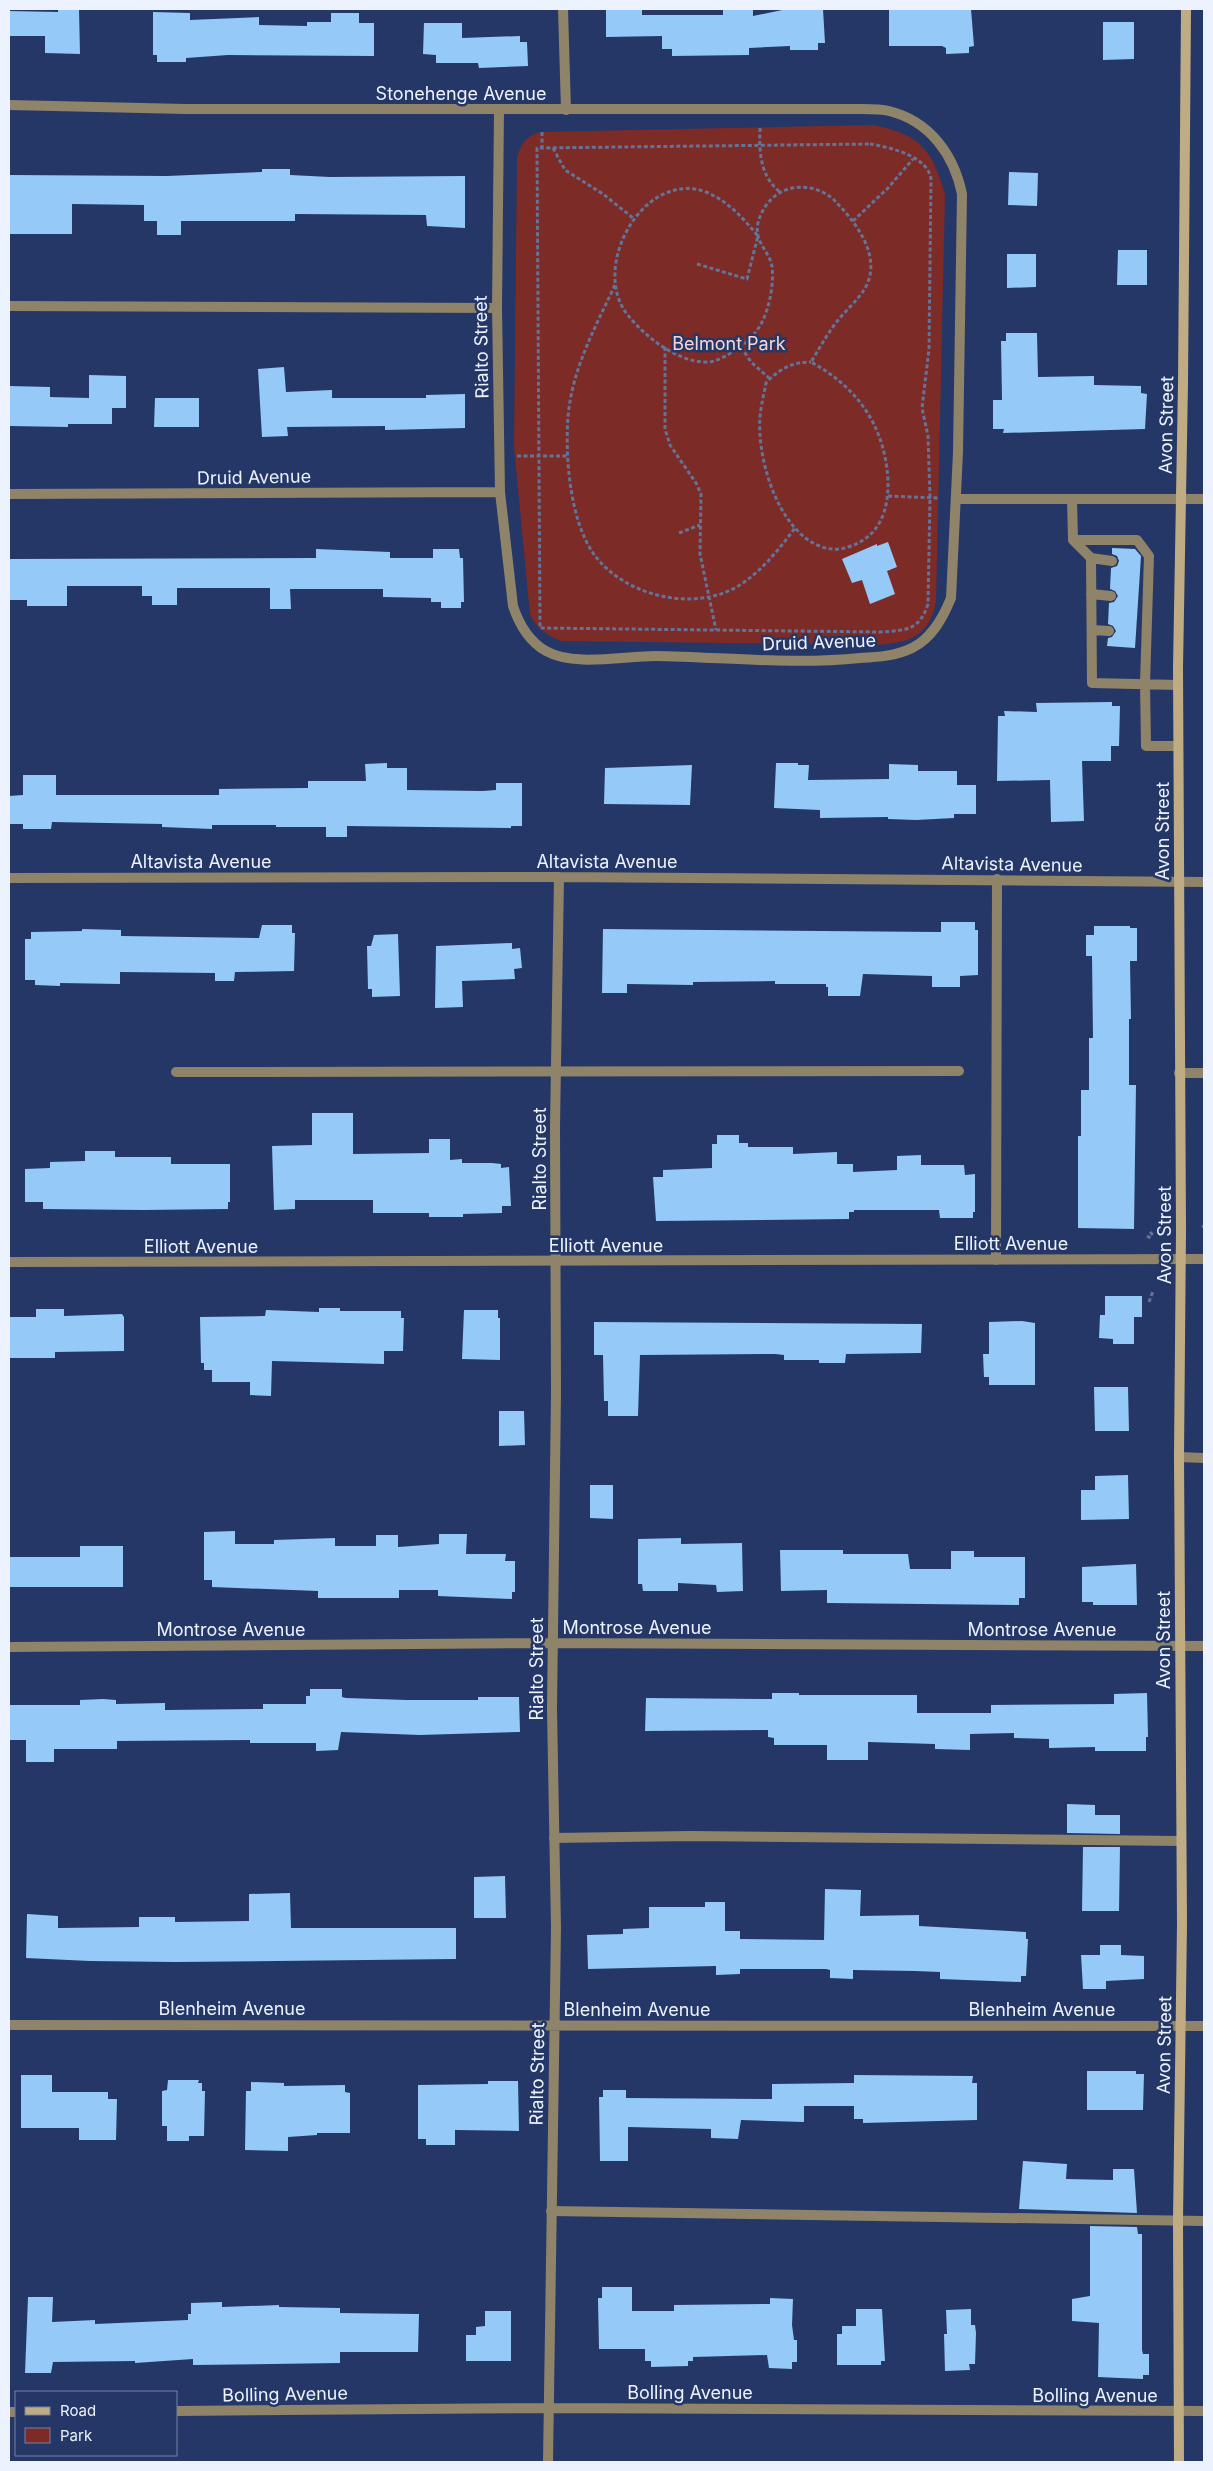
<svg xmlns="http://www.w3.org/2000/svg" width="1213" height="2471" viewBox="0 0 1213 2471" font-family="Inter,sans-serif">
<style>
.green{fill:#7c2b27}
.building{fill:#95c9f8}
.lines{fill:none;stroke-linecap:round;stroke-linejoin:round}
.path{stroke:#657397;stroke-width:3;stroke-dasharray:4 2.5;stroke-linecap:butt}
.service{stroke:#8f836a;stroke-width:10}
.minor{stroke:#8f836a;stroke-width:10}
.tertiary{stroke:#8f836a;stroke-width:10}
.secondary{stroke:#bfac84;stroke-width:10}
.labels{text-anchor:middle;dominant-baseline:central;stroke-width:5;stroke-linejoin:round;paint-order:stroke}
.street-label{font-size:18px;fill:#ecf2fe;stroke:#253766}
.park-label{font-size:18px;fill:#f8d7d3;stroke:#253766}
</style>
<rect width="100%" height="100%" fill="#253766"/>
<path class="green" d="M 874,125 C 920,135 932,149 945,194 L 936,602 C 929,639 905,644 871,645 L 561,641 C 547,635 537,629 530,615 L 514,447 L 517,158 C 520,145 527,134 542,132 Z"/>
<path class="building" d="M 58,9 L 79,9 L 80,54 L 45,53 L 45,36 L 9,36 L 9,11 L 58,12 Z
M 606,9 L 642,9 L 642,15 L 723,15 L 723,9 L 753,9 L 753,16 L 787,9 L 823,9 L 825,43 L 818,43 L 818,50 L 790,50 L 790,46 L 749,48 L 749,55 L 672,56 L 672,49 L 662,49 L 662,36 L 606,37 Z
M 889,9 L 971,9 L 974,46 L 969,47 L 969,53 L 946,54 L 946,48 L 942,46 L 889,46 Z
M 153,12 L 190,13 L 190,20 L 259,17 L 259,25 L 307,26 L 307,22 L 331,22 L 331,13 L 359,13 L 359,23 L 374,23 L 374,56 L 228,55 L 186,58 L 186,62 L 157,62 L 157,55 L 153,55 Z
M 1103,22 L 1134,22 L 1134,59 L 1103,60 Z
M 424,23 L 462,23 L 462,38 L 520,36 L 520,42 L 527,42 L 528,66 L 479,68 L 478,63 L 436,63 L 436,55 L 423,54 Z
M 262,169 L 290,169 L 290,175 L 330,177 L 465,176 L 465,228 L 427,226 L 426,215 L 295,214 L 295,221 L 181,221 L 181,235 L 157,235 L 157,221 L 144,221 L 144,205 L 72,204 L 72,234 L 9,234 L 9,175 L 167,176 L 262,172 Z
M 1009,172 L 1038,173 L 1037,206 L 1008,205 Z
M 1118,250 L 1147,250 L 1147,285 L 1117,285 Z
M 1007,254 L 1036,254 L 1036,287 L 1007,288 Z
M 1006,333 L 1037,333 L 1038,377 L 1094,376 L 1094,385 L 1141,386 L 1141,393 L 1147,394 L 1145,429 L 1003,433 L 1004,429 L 993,429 L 993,400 L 1002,400 L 1001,341 L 1006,341 Z
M 284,367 L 286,392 L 332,390 L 332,398 L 426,398 L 426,395 L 465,394 L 465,428 L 385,430 L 385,426 L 287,427 L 288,436 L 262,437 L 258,369 Z
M 89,375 L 126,376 L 126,408 L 112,408 L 112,424 L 68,424 L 68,427 L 9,426 L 9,386 L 50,387 L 50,397 L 89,398 Z
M 155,398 L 199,398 L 199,427 L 154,427 Z
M 888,542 L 897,567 L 887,571 L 895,594 L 870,604 L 862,580 L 852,583 L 842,559 L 877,544 L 877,546 Z
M 1112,548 L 1135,549 L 1141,556 L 1135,648 L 1107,646 L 1108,638 L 1112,637 L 1116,631 L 1113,626 L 1108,624 L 1109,603 L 1114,602 L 1118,596 L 1115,591 L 1110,589 L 1111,568 L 1117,566 L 1119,561 L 1117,556 L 1112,554 Z
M 316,549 L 390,552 L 390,558 L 433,558 L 433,549 L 459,549 L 460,558 L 463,558 L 464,602 L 461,602 L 461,608 L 441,608 L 441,602 L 431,602 L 431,598 L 383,597 L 383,589 L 290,589 L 291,609 L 270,609 L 270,588 L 177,588 L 177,605 L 152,605 L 152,596 L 142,596 L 142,586 L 67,586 L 67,606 L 27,606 L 27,600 L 9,600 L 9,559 L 316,558 Z
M 1112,702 L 1112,706 L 1120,706 L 1119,746 L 1111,746 L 1111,761 L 1082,761 L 1084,821 L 1051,822 L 1050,780 L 997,781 L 998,716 L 1005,716 L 1004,711 L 1037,712 L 1036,703 Z
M 387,763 L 387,768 L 407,768 L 407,790 L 483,791 L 496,790 L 496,783 L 522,783 L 522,826 L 511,826 L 511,828 L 347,826 L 347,837 L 326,837 L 326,827 L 276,827 L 276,825 L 212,825 L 212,829 L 162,827 L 162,824 L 52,822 L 51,829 L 23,829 L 23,824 L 9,824 L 9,796 L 23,795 L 23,775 L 56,775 L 56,795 L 219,795 L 219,789 L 308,788 L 308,781 L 366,781 L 365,764 Z
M 776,763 L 798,763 L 798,765 L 809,765 L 808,780 L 889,779 L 889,764 L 918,765 L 918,771 L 957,771 L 957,785 L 976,785 L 976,814 L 954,814 L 954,818 L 916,820 L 888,819 L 888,817 L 820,818 L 820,810 L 774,808 Z
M 692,765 L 690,805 L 604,804 L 605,768 Z
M 941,922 L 975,922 L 975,930 L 978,930 L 978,975 L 960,976 L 960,987 L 932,987 L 932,976 L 863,974 L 860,996 L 828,996 L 828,987 L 826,987 L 826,984 L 775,984 L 775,981 L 693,982 L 693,985 L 627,984 L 627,993 L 602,993 L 603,929 L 941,932 Z
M 262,925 L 292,925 L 292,933 L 295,933 L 294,971 L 235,972 L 234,981 L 215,981 L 215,973 L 120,972 L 120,984 L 60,983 L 60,986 L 35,985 L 35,980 L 25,980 L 25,939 L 31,939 L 31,932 L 82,931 L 82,929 L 121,930 L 121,936 L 259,938 Z
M 1094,926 L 1130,926 L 1130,928 L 1137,928 L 1137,961 L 1130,961 L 1131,1019 L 1129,1019 L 1129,1085 L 1136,1085 L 1134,1229 L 1078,1228 L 1078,1136 L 1081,1136 L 1081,1090 L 1089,1090 L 1089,1038 L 1093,1038 L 1092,956 L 1086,956 L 1086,935 L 1094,935 Z
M 398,934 L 400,996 L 372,997 L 372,989 L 368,989 L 367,946 L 371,946 L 374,935 Z
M 512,943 L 512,949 L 520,948 L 522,968 L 514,969 L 515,979 L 462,981 L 463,1007 L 435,1008 L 436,946 Z
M 312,1113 L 353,1113 L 353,1154 L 429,1153 L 429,1139 L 450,1139 L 450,1160 L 462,1159 L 462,1163 L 492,1163 L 501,1164 L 501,1168 L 509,1167 L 511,1206 L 502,1206 L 502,1213 L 463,1214 L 463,1217 L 429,1217 L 429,1213 L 373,1213 L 373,1200 L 295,1200 L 295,1209 L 274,1210 L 272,1146 L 312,1145 Z
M 717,1135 L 739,1135 L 739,1143 L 748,1143 L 748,1147 L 793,1147 L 793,1154 L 837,1152 L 837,1164 L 853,1164 L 853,1172 L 897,1170 L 897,1156 L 921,1155 L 921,1165 L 964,1165 L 965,1175 L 975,1174 L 975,1212 L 973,1212 L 973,1218 L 940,1218 L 939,1210 L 854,1210 L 854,1212 L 849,1212 L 849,1219 L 656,1221 L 653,1177 L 663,1177 L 663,1170 L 712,1168 L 712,1144 L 717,1144 Z
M 85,1151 L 115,1151 L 115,1157 L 171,1157 L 171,1164 L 230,1164 L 230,1202 L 228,1202 L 228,1209 L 143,1210 L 43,1209 L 43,1202 L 25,1202 L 25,1169 L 50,1168 L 50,1162 L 85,1161 Z
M 1105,1296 L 1142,1296 L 1142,1317 L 1134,1317 L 1134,1344 L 1113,1344 L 1113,1339 L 1099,1338 L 1100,1315 L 1105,1315 Z
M 319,1308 L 340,1308 L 340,1311 L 401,1311 L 401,1318 L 404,1318 L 403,1351 L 384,1351 L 384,1364 L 272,1361 L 271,1396 L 250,1395 L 250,1382 L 212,1382 L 212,1370 L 204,1370 L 204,1363 L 201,1363 L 200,1317 L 265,1316 L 266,1310 L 319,1312 Z
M 36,1309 L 64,1309 L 64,1316 L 122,1314 L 124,1317 L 124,1351 L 55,1352 L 55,1358 L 9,1358 L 9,1317 L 36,1317 Z
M 464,1310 L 498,1310 L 498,1318 L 500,1318 L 500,1360 L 462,1359 Z
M 1022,1321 L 1035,1323 L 1035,1385 L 989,1385 L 989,1377 L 984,1377 L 983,1354 L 989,1354 L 989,1322 Z
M 594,1322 L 922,1324 L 921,1353 L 846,1354 L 845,1363 L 819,1363 L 819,1360 L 784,1360 L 784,1355 L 775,1354 L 640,1355 L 638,1416 L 608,1416 L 608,1401 L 604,1401 L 603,1355 L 594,1355 Z
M 1094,1387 L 1128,1387 L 1129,1431 L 1095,1431 Z
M 499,1411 L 524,1411 L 525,1445 L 499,1446 Z
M 1128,1475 L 1129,1519 L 1081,1520 L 1081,1490 L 1095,1490 L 1095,1476 Z
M 590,1485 L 613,1485 L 613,1519 L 590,1518 Z
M 235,1531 L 235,1544 L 274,1544 L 274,1540 L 335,1538 L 335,1546 L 376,1546 L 376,1535 L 398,1535 L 398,1547 L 439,1544 L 439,1534 L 467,1534 L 466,1554 L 506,1554 L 505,1561 L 515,1561 L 515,1592 L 512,1592 L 512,1599 L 438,1596 L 438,1590 L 399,1590 L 399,1598 L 318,1598 L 318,1591 L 212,1587 L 212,1580 L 204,1580 L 204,1532 Z
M 681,1538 L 681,1544 L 742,1543 L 743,1591 L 717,1592 L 716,1585 L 678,1583 L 678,1591 L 643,1591 L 642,1584 L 638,1584 L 638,1539 Z
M 80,1546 L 123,1546 L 123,1587 L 9,1587 L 9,1557 L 80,1557 Z
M 780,1550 L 843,1550 L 843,1554 L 908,1554 L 910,1569 L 951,1569 L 951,1551 L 974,1551 L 974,1557 L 1025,1557 L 1025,1598 L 1019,1598 L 1019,1605 L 827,1603 L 827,1590 L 781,1591 Z
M 1136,1564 L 1137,1605 L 1093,1605 L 1093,1602 L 1082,1602 L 1082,1567 Z
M 310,1689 L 342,1689 L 342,1697 L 346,1698 L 407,1700 L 478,1700 L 478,1697 L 519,1697 L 520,1732 L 420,1735 L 341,1732 L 338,1750 L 316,1751 L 316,1743 L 250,1743 L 250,1740 L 117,1741 L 117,1749 L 54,1749 L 54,1762 L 26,1762 L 26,1740 L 9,1740 L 9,1705 L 80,1705 L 80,1700 L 103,1699 L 116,1700 L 116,1704 L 165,1703 L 165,1710 L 263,1709 L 263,1704 L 306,1704 L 306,1696 L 310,1696 Z
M 772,1693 L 799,1693 L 799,1695 L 917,1695 L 917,1713 L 991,1713 L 991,1705 L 1114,1704 L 1114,1694 L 1147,1693 L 1148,1737 L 1146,1737 L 1146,1751 L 1095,1751 L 1095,1747 L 1049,1748 L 1049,1739 L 1014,1738 L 1014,1733 L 970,1734 L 970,1750 L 935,1749 L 935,1744 L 868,1742 L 868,1760 L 827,1760 L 827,1745 L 774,1745 L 774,1738 L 768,1737 L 768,1730 L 645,1731 L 646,1698 L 772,1699 Z
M 1067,1804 L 1095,1805 L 1095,1815 L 1120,1815 L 1120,1834 L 1067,1833 Z
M 1083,1847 L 1120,1847 L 1119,1911 L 1082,1911 Z
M 505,1876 L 506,1918 L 474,1918 L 474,1877 Z
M 825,1889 L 861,1890 L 860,1916 L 919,1915 L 919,1926 L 1026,1932 L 1026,1939 L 1028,1939 L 1026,1976 L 1021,1976 L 1021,1982 L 940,1979 L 940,1972 L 915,1971 L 853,1970 L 853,1979 L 830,1978 L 830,1970 L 826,1969 L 740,1969 L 740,1974 L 716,1975 L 716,1966 L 588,1969 L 587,1935 L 623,1934 L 623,1929 L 649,1928 L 649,1907 L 705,1907 L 705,1902 L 725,1902 L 725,1931 L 740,1931 L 740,1939 L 824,1940 Z
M 290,1893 L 291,1928 L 456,1928 L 456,1959 L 175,1962 L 90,1961 L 26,1958 L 27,1914 L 58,1916 L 58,1928 L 139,1927 L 139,1917 L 175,1917 L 175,1922 L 249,1921 L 249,1894 Z
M 1100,1945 L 1121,1945 L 1121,1955 L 1144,1956 L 1144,1979 L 1106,1981 L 1106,1989 L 1083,1989 L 1081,1955 L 1100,1955 Z
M 1087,2071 L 1136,2071 L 1136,2074 L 1144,2074 L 1143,2110 L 1087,2110 Z
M 21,2075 L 52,2075 L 52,2092 L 108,2092 L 108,2099 L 117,2099 L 116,2140 L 79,2140 L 79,2128 L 21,2128 Z
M 854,2075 L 973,2076 L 972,2083 L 977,2083 L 977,2120 L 863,2123 L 863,2119 L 854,2119 L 854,2106 L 804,2106 L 804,2122 L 741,2120 L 738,2139 L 711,2138 L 711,2129 L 628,2127 L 628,2161 L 600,2161 L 599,2097 L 603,2097 L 603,2090 L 626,2090 L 626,2098 L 772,2099 L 772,2084 L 854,2083 Z
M 168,2080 L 199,2080 L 198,2083 L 202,2083 L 202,2091 L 205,2091 L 204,2136 L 189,2136 L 189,2141 L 167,2141 L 167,2126 L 162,2126 L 162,2091 L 167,2090 Z
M 488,2081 L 518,2081 L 519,2131 L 455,2130 L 455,2145 L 426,2145 L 426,2139 L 418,2139 L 418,2085 L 488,2084 Z
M 251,2082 L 284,2083 L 284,2086 L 345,2085 L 345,2092 L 350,2093 L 350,2133 L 317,2133 L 317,2135 L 288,2137 L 288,2151 L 245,2150 L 246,2091 L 251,2091 Z
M 1023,2161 L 1067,2164 L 1066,2179 L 1113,2180 L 1113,2169 L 1134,2169 L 1137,2213 L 1019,2209 Z
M 1090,2226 L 1137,2227 L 1138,2234 L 1142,2234 L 1142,2350 L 1143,2354 L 1149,2354 L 1149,2375 L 1143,2375 L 1143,2379 L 1098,2377 L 1099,2323 L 1072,2321 L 1072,2299 L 1090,2296 Z
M 602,2287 L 632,2287 L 632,2311 L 674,2311 L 674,2305 L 770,2304 L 770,2298 L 793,2299 L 792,2325 L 794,2340 L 797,2340 L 797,2362 L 792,2362 L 792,2369 L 769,2368 L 767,2355 L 693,2357 L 693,2361 L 688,2361 L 688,2366 L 651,2367 L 651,2361 L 645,2361 L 645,2349 L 599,2349 L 598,2298 L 602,2298 Z
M 28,2297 L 53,2297 L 52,2322 L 95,2320 L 95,2324 L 188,2320 L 188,2314 L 191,2314 L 191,2303 L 222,2302 L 222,2307 L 279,2305 L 279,2307 L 340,2308 L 340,2313 L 419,2314 L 418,2352 L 340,2352 L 340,2363 L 193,2365 L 193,2359 L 135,2363 L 135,2361 L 53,2362 L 51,2373 L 25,2373 Z
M 856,2309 L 882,2309 L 885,2361 L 881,2361 L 881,2365 L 837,2365 L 837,2334 L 842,2334 L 842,2326 L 856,2326 Z
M 971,2309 L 971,2325 L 975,2325 L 976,2333 L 975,2364 L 969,2364 L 970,2370 L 945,2371 L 944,2334 L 947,2334 L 946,2310 Z
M 485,2311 L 511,2311 L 511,2361 L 466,2361 L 466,2335 L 476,2335 L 476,2327 L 485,2326 Z"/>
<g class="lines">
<path class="path" d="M 760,128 C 759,152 760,176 780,192
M 542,132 L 542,148
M 870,144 C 889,147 928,156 931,179 L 929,349 L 922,408 L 928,436 L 930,497 L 928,604 C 919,631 906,630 881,632 L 540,628 L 537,148 Z
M 553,148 L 565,170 L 603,194 L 633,218
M 853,221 L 888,188 L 913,159
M 697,264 L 747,279 L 758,236 C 743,218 728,201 706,192 C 644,169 590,266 627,314 C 644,336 676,361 704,362 C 716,363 725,356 734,351 C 746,344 756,334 762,322 C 770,306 774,283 772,266 C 770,255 761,247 758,236 C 754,220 767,199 781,192 C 799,183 820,187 834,200 C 856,222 884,258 864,290 C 856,302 844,312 835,324 C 826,336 819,349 811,362 C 849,383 876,413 885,457 C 892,491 889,533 851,546 C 838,551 827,550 815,544 C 776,524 757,457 760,417 C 761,405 764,394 766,383 C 779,369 792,362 811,362
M 615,285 C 595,328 572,369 568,417 C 565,458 570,519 593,553 C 624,597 695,613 740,585 C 763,570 779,549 795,528
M 665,347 L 665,429 L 670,445 L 696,483 L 701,494 L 700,554 L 716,630
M 741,347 L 751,362 L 770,379
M 517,456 L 569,456
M 888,496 L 939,498
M 679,533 L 700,525
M 1202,1227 L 1204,1226
M 1150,1232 L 1154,1236
M 1147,1236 L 1152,1239
M 1149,1302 L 1153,1291"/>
<path class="service" d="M 9,306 L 497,308
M 1072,499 L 1073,540 L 1091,558 L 1092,683 L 1178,685
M 1073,540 L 1137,540 L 1149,556 L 1145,684 L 1146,746 L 1178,746
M 1091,558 L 1112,561
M 1091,594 L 1111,596
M 1092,630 L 1109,631
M 176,1072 L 959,1071
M 1179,1073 L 1204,1073
M 996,1260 L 997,879
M 1179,1457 L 1204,1458
M 554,1838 L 690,1836 L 1181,1841
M 551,2211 L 1204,2221"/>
<path class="minor" d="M 563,9 L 566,110
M 9,105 L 186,109 L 862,109 C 871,109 881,109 889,111 C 930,121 954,155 962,194 L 958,452 L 951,598 C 943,618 932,638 912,648 C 896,656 878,657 860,658 C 792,665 723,657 655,656 C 623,656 574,667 546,651 C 528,641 519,624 513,606 L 500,492 L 497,308 L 499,110
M 9,494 L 500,492
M 956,499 L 1204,499
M 9,878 L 559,877 L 1204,882
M 9,1647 L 553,1643 L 1204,1646
M 9,2025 L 1204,2026
M 176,2411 L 549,2408 L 1204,2411
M 9,2412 L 16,2412
M 548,2462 L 556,1928 L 552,1709 L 556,1392 L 555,1127 L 559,877"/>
<path class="tertiary" d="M 9,1262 L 1204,1259"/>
<path class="secondary" d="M 1179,2462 L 1178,2221 L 1182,1923 L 1179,1457 L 1181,1230 L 1178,668 L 1183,383 L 1186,9"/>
</g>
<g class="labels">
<g class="street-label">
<text x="461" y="93">Stonehenge Avenue</text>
<text transform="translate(481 347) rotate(-91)">Rialto Street</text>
<text transform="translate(1166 425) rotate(-89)">Avon Street</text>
<text transform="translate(254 477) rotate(-1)">Druid Avenue</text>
<text transform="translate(819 642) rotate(-2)">Druid Avenue</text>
<text transform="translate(1162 831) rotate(-90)">Avon Street</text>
<text x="201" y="861">Altavista Avenue</text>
<text x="607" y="861">Altavista Avenue</text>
<text transform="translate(1012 864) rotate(1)">Altavista Avenue</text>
<text transform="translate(539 1159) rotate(-90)">Rialto Street</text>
<text transform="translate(1164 1235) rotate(-90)">Avon Street</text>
<text x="1011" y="1243">Elliott Avenue</text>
<text x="606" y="1245">Elliott Avenue</text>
<text x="201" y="1246">Elliott Avenue</text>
<text x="637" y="1627">Montrose Avenue</text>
<text x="231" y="1629">Montrose Avenue</text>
<text x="1042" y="1629">Montrose Avenue</text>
<text transform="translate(1163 1640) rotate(-90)">Avon Street</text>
<text transform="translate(536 1669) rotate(-90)">Rialto Street</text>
<text x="232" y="2008">Blenheim Avenue</text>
<text x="637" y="2009">Blenheim Avenue</text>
<text x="1042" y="2009">Blenheim Avenue</text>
<text transform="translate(1164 2045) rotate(-89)">Avon Street</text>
<text transform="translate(537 2074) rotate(-89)">Rialto Street</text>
<text x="690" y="2392">Bolling Avenue</text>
<text transform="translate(285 2394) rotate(-1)">Bolling Avenue</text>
<text x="1095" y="2395">Bolling Avenue</text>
</g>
<g class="park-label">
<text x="729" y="343">Belmont Park</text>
</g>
</g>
<rect width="1213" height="2471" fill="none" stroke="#ecf2fe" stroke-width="20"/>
<rect x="15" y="2391" width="162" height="65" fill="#253766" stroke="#7582a3"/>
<rect x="25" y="2407" width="25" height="8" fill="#bfac84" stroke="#7582a3"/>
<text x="60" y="2416" font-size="15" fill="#ecf2fe">Road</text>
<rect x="25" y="2428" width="25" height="15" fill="#7c2b27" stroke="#7582a3"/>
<text x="60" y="2441" font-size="15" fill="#ecf2fe">Park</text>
</svg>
